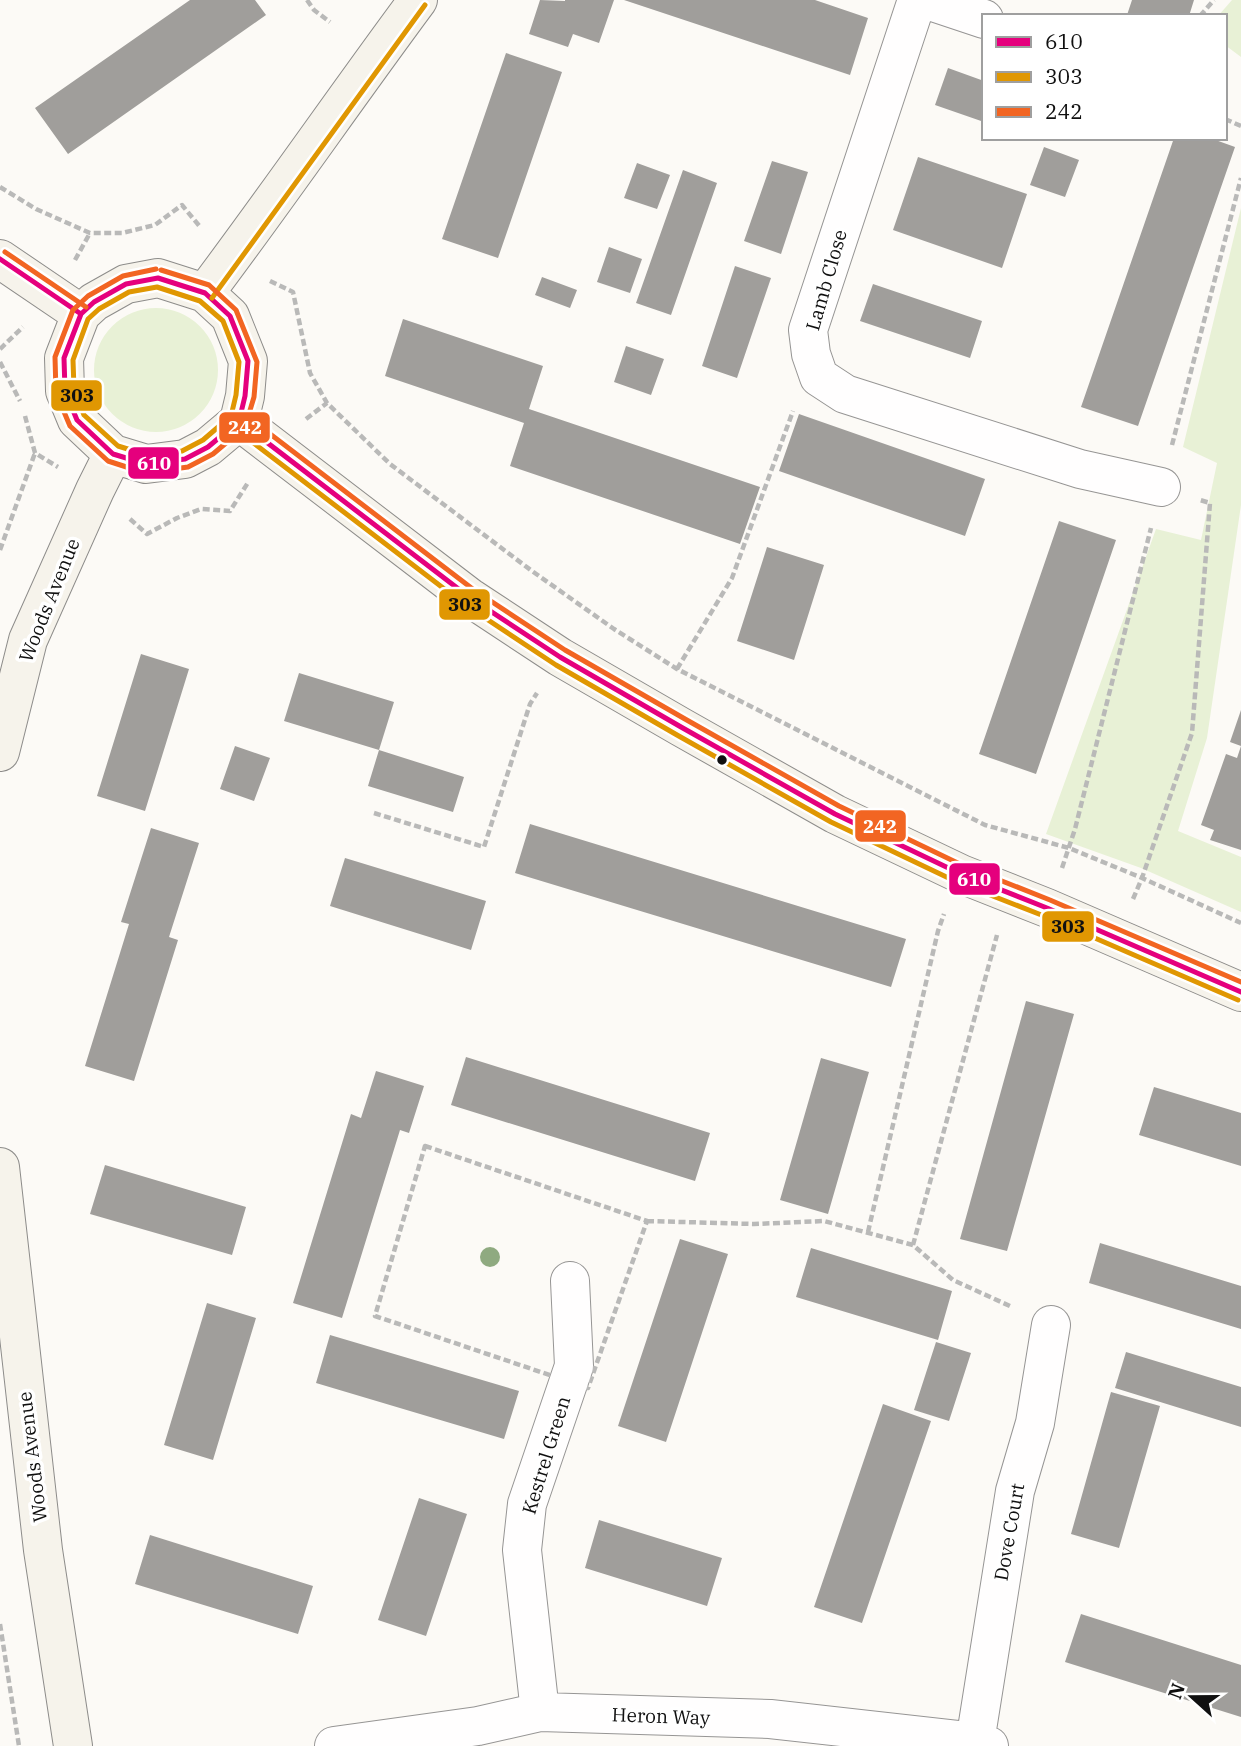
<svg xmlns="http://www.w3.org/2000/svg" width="1241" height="1746" viewBox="0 0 1241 1746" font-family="'IBM Plex Serif',serif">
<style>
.green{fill:#e8f1d6}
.building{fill:#a09e9b}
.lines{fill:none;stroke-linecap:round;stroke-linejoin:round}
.street-casing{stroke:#969594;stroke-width:40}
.secondary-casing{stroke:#8d8c8a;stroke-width:40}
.path{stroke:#b9b9b8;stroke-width:4.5;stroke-dasharray:7 3.5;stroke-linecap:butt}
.street{stroke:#fffefe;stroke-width:38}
.secondary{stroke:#f6f3eb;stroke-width:38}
.bus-1-casing{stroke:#fff;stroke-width:10}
.bus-2-casing{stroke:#fff;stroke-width:10}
.bus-3-casing{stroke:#fff;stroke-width:10}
.bus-1{stroke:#e5007d;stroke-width:5}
.bus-2{stroke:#e09702;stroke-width:5}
.bus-3{stroke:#f26522;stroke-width:5}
.tree{fill:#8faa80}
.bus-dot{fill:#101010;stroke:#fff;stroke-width:2.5}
.labels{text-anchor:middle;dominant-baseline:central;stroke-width:7;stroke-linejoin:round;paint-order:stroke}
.street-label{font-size:19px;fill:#101010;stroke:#fff}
.line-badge{stroke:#fff;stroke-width:2.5}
.badge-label{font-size:19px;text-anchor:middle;font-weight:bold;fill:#fff}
.pale-badge-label{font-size:19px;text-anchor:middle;font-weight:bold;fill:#111}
</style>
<rect width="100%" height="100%" fill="#fcfaf6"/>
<path class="green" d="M 1232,0 L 1241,0 L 1241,57 L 1225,45 L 1225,16 L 1218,16 Z
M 1241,208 L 1241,505 L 1207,738 L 1178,831 L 1241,857 L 1241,912 L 1141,868 L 1046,834 L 1156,529 L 1201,540 L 1217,463 L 1183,447 Z
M94 370a62 62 0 1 1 124 0a62 62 0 1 1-124 0Z"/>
<path class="building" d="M 190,0 L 255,0 L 266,15 L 68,154 L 35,108 Z
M 540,0 L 565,1 L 565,0 L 614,0 L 599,43 L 573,34 L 568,47 L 529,34 Z
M 624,0 L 815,0 L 868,18 L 850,75 Z
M 1132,0 L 1194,0 L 1189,16 L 1178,16 L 1170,13 L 1169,16 L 1131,16 L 1127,15 Z
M 506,53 L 562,72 L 498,258 L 442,239 Z
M 948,68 L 984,81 L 984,122 L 935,105 Z
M 1174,138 L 1210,138 L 1235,147 L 1138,426 L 1081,407 Z
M 1044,147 L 1079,160 L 1065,197 L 1030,185 Z
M 918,157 L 1027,194 L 1002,268 L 893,230 Z
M 772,161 L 808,172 L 781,254 L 744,241 Z
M 637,163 L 670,175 L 657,209 L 624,198 Z
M 683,170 L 717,183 L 671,315 L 636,303 Z
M 609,247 L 642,259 L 630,293 L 597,282 Z
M 735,266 L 771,278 L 737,378 L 702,366 Z
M 542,277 L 577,290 L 570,308 L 535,295 Z
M 873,284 L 982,321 L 970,358 L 860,321 Z
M 403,319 L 543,366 L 529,409 L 760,487 L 740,544 L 510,466 L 524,423 L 385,376 Z
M 626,346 L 664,359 L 651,395 L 614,382 Z
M 799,414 L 985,479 L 965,536 L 779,471 Z
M 1059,521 L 1116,540 L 1036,774 L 979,754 Z
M 767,547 L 824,565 L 794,660 L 737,641 Z
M 141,654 L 189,669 L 145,811 L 97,796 Z
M 299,673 L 394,702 L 379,750 L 464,777 L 453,812 L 368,786 L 379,750 L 284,721 Z
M 1241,710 L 1241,746 L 1230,742 Z
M 235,746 L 270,758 L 254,801 L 220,789 Z
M 1241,746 L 1241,850 L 1210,840 L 1214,830 L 1201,825 L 1226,754 L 1237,758 Z
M 530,824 L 906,939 L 891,987 L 515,873 Z
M 151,828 L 199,843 L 169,937 L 178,940 L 134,1081 L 85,1066 L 129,924 L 121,922 Z
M 345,858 L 486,901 L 471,950 L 330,906 Z
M 1026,1001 L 1074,1014 L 1007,1251 L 960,1239 Z
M 466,1057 L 710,1133 L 695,1181 L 451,1105 Z
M 821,1058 L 869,1072 L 828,1214 L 780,1200 Z
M 376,1071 L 424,1086 L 409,1133 L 400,1130 L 342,1318 L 293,1303 L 351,1114 L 361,1118 Z
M 1154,1087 L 1241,1113 L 1241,1166 L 1139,1135 Z
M 105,1165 L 246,1207 L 232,1255 L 90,1214 Z
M 680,1239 L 728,1254 L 666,1442 L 618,1426 Z
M 1100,1243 L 1241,1286 L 1241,1329 L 1089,1283 Z
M 811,1248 L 952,1291 L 938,1340 L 796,1297 Z
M 207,1303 L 256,1318 L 213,1460 L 164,1445 Z
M 330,1335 L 519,1391 L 504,1439 L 316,1383 Z
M 936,1342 L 971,1353 L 949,1421 L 914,1410 Z
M 1126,1352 L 1241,1387 L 1241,1427 L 1115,1388 Z
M 1111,1392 L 1160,1406 L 1119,1548 L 1071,1534 Z
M 883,1404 L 931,1421 L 862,1623 L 814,1607 Z
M 419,1498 L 467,1514 L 426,1636 L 378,1620 Z
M 599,1520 L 722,1558 L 707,1606 L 585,1568 Z
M 150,1535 L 313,1586 L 298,1634 L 135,1584 Z
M 1081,1614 L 1241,1665 L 1241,1717 L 1065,1662 Z"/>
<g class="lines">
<defs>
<path id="street" d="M 917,0 L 808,330 L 811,354 L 819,377 L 845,394 L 1080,469 L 1161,487
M 927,0 L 984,19
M 540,1712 L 522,1550 L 527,1504 L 574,1366 L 570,1281
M 975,1742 L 1015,1491 L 1035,1423 L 1051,1325
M 334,1746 L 478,1726 L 540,1712 L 770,1719 L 975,1742 L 989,1746"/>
<path id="secondary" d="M 0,259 L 81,314
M 158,278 L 205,293 L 230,316 L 248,361 L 245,396 L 239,421 L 208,447 L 185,459 L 146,464 L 113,454 L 77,420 L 65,391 L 64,358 L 81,314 L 94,302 L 126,284 Z
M 205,293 C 278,196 346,97 418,0
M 239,421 L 469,597 L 560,657 L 681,727 L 835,814 L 961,874 L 1047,908 L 1241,992
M 0,752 L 28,640 L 95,490 L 113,454
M 0,1167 L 43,1550 L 73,1746"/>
</defs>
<use href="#street" class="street-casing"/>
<use href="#secondary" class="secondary-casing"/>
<path class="path" d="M 307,0 L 314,10 L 330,22
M 1200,16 L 1214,0
M 1225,119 L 1241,126
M 0,187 L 36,209 L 90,233 L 122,233 L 155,225 L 182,205 L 201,228
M 75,260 L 90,233
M 270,281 L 293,292 L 310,373 L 327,403 L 390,464 L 532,571 L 614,629 L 677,669 L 985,825 L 1069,848 L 1142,878 L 1241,923
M 0,349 L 23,327
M 0,362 L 20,401
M 25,416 L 35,453 L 58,467
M 306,419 L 327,403
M 1172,445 L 1241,178
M 130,519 L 147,534 L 177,518 L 201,509 L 230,511 L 249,481
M 0,550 L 35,453
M 677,669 L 732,578 L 793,411
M 374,813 L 484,847 L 530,704 L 537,693
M 1062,868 L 1075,829 L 1151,528
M 1133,899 L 1142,878 L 1192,733 L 1210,503 L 1200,500
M 425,1146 L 647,1221 L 588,1388 L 375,1316 Z
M 647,1221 L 754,1224 L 824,1221 L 913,1245 L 953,1280 L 1012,1307
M 868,1232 L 938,931 L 944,914
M 913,1245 L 997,935
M 0,1624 L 19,1746"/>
<use href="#street" class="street"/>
<use href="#secondary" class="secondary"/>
<defs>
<path id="bus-1" d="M 0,259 L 81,314
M 158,278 L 205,293 L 230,316 L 248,361 L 245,396 L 239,421 L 208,447 L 185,459 L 146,464 L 113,454 L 77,420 L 65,391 L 64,358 L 81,314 L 94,302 L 126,284 Z
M 239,421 L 469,597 L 560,657 L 681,727 L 835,814 L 961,874 L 1047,908 L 1241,992"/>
<path id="bus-2" d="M 157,287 L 200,301 L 223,321 L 239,362 L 236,395 L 231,416 L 203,440 L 182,451 L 147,455 L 118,446 L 84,415 L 74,389 L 73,360 L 88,319 L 99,309 L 129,292 Z
M 212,298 L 425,5
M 234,428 L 464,604 L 556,665 L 677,735 L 831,822 L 957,882 L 1044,916 L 1238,1000"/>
<path id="bus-3" d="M 5,252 L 86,307
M 156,269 L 123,276 L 88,296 L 73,310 L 55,357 L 56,393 L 70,426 L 108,461 L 145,473 L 188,467 L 213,454 L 245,427 L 254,397 L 257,362 L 236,310 L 209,285 L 161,270
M 244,414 L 474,590 L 565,650 L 685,719 L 839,806 L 964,866 L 1050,900 L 1241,982"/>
</defs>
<use href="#bus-1" class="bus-1-casing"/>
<use href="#bus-2" class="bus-2-casing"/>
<use href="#bus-3" class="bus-3-casing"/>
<use href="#bus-1" class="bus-1"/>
<use href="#bus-2" class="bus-2"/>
<use href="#bus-3" class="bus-3"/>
</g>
<circle class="tree" cx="490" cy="1257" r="10"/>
<circle class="bus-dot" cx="722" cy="760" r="6"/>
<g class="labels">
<g class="street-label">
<text transform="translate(826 280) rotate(-74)">Lamb Close</text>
<text transform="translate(49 600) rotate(-68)">Woods Avenue</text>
<text transform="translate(546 1455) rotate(-73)">Kestrel Green</text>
<text transform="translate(32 1457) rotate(-97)">Woods Avenue</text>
<text transform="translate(1009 1532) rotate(-80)">Dove Court</text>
<text transform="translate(661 1716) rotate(2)">Heron Way</text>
</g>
</g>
<g class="line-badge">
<rect x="50" y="379" width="53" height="33" rx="7" fill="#e09702"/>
<rect x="218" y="411" width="53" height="33" rx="7" fill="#f26522"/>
<rect x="127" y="446" width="53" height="34" rx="7" fill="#e5007d"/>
<rect x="438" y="588" width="53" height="33" rx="7" fill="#e09702"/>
<rect x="854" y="809" width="53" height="34" rx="7" fill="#f26522"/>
<rect x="948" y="862" width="53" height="34" rx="7" fill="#e5007d"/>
<rect x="1041" y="910" width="54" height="33" rx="7" fill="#e09702"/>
</g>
<g class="badge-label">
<text x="245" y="434">242</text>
<text x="154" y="470">610</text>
<text x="880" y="833">242</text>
<text x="974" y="886">610</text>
</g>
<g class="pale-badge-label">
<text x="77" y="402">303</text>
<text x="465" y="611">303</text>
<text x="1068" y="933">303</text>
</g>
<rect x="982" y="14" width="245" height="126" fill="#ffffff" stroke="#9f9f9f" stroke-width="2"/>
<rect x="996" y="37" width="35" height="10" fill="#e5007d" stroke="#9f9f9f" stroke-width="2"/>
<text x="1045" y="49" font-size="21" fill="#101010">610</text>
<rect x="996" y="72" width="35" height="10" fill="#e09702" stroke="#9f9f9f" stroke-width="2"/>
<text x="1045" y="84" font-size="21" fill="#101010">303</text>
<rect x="996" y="107" width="35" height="10" fill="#f26522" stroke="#9f9f9f" stroke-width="2"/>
<text x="1045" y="119" font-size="21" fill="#101010">242</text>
<g transform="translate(1192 1697) rotate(291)" stroke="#ffffff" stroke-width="5" paint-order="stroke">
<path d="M0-5L12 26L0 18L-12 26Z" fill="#101010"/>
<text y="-10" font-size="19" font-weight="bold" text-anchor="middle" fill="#101010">N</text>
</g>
</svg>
